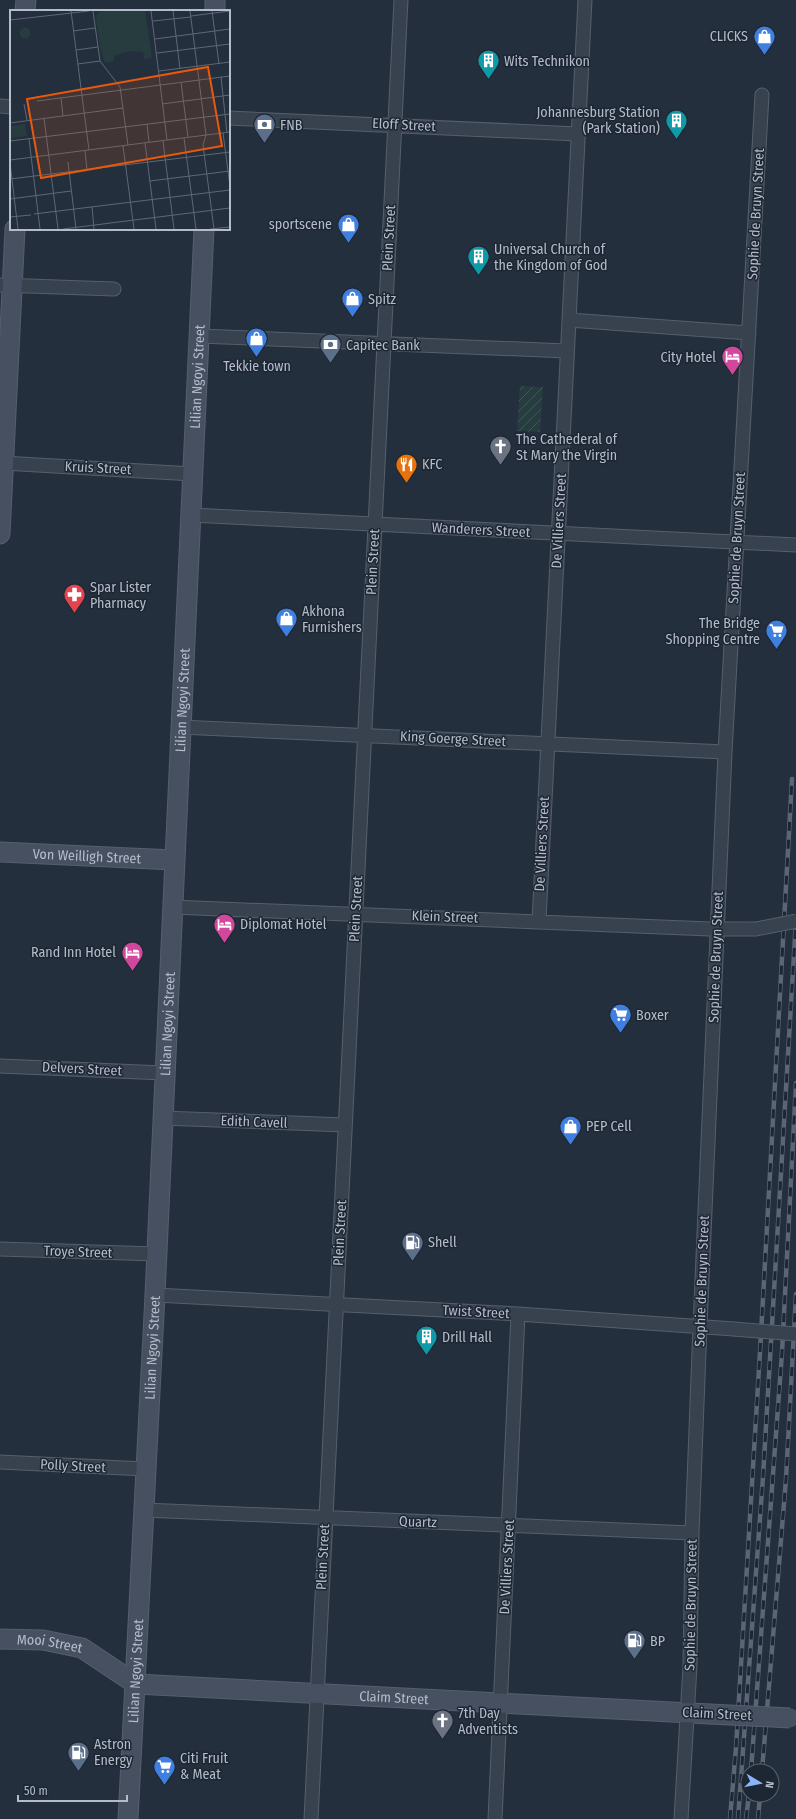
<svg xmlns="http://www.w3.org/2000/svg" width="796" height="1819" viewBox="0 0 796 1819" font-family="'Fira Sans Condensed',sans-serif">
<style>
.garden{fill:url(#garden-furrows)}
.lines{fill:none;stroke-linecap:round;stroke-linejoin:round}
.street-casing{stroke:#565f6c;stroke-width:15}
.secondary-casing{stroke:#565f6c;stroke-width:21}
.street{stroke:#38414e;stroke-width:13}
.secondary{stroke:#465061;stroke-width:19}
.rail-casing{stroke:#5a6575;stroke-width:4.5}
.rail{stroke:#1d2633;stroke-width:3;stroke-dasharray:9;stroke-linecap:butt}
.street-bridge-casing{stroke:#565f6c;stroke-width:15;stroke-linecap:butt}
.secondary-bridge-casing{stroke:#565f6c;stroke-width:21;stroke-linecap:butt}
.street-bridge{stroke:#38414e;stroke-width:13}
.secondary-bridge{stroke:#465061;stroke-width:19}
.labels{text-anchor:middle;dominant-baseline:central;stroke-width:3;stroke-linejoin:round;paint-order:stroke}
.poi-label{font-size:14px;fill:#b4bcc9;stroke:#1d2633;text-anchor:start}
.street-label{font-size:14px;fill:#b4bcc9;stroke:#1d2633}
.inset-road{fill:none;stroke:#5e6776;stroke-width:1}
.view{fill:#e8590c;fill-opacity:0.15;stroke:#e8590c;stroke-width:2}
.inset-edge{fill:none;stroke:#b4bcc9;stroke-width:2}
</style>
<defs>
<pattern id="garden-furrows" width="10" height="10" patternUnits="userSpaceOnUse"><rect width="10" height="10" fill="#263c3f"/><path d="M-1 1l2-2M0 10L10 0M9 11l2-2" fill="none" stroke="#435659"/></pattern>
</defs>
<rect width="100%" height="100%" fill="#242f3e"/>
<path class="garden" d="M 520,386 L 543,387 L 540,432 L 517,431 Z"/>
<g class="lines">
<defs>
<path id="street" d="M 0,106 L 11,107
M 229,118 L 578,134
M 0,285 L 114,289
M 569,320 L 749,333
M 199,336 L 567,351
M 3,463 L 193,474
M 191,515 L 796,545
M 180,727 L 725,752
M 172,907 L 710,929 L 756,929
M 539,921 L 585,0
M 0,1066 L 164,1073
M 162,1118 L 345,1125
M 0,1249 L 157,1254
M 155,1295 L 518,1314 L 734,1329
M 0,1462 L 145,1469
M 144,1510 L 692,1533
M 311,1819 L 401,0
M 495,1819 L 518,1314
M 681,1819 L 690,1666 L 692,1533 L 700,1326 L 725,752 L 762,95"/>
<g id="secondary">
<path d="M 25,11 L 26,0"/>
<path d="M 215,11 L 215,0"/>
<path d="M 0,534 L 15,229"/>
<path id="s1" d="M 0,852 L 174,860"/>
<path id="s2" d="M 0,1639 L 43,1640 L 82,1648 L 136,1684 L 710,1714"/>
<path id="s3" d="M 128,1819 L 155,1295 L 204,229"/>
</g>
</defs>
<use href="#street" class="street-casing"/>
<use href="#secondary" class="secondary-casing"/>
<use href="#street" class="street"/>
<use href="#secondary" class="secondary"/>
<defs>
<path id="rail" d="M 751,1771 L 782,1353 L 796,1083
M 762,1771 L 786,1479 L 796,1294
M 730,1819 L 736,1748 L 760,1352 L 792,779
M 738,1819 L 763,1477 L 796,920
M 746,1819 L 749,1795
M 758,1819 L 760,1795"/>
</defs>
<use href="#rail" class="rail-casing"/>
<use href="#rail" class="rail"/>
<defs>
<path id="street-bridge" d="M 756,929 L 796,921
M 734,1329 L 796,1334"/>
<path id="secondary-bridge" d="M 710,1714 L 790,1718"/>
</defs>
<use href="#street-bridge" class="street-bridge-casing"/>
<use href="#secondary-bridge" class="secondary-bridge-casing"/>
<use href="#street-bridge" class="street-bridge"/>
<use href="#secondary-bridge" class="secondary-bridge"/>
</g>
<defs>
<symbol id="shop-pin" viewBox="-11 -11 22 30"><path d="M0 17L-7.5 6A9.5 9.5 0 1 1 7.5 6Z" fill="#3f7fe0" stroke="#1d2633"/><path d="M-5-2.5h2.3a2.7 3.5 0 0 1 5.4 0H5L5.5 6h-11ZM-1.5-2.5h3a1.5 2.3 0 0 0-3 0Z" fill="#fff"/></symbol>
<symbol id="building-pin" viewBox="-11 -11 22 30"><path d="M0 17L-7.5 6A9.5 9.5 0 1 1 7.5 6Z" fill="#0f9aa8" stroke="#1d2633"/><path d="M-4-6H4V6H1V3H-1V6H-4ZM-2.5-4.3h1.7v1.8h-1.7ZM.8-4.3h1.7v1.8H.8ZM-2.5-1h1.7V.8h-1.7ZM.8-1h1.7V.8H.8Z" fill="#fff"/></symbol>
<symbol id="bank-pin" viewBox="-11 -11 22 30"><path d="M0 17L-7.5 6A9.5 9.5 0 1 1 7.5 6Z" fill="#5c6f8a" stroke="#1d2633"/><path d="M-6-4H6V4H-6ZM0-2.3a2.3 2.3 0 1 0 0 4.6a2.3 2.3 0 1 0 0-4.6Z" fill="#fff"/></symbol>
<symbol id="hotel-pin" viewBox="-11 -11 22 30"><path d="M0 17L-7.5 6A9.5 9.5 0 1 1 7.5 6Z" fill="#d1479c" stroke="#1d2633"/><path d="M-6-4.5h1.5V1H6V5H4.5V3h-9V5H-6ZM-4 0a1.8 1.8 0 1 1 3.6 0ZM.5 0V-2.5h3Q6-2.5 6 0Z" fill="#fff"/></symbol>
<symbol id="church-pin" viewBox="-11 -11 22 30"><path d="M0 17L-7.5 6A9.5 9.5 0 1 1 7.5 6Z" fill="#6b7280" stroke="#1d2633"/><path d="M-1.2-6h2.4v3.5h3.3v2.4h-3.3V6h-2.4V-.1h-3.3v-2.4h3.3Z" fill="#fff"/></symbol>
<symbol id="restaurant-pin" viewBox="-11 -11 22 30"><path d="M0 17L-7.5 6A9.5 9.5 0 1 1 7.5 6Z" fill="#e8710a" stroke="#1d2633"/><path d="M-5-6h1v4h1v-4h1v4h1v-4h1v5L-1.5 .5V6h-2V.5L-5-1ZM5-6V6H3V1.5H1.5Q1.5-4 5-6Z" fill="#fff"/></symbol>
<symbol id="pharmacy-pin" viewBox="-11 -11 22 30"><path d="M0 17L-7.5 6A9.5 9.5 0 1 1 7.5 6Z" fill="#e0444e" stroke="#1d2633"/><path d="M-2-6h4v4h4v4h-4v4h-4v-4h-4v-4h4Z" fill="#fff"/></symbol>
<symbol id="supermarket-pin" viewBox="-11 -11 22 30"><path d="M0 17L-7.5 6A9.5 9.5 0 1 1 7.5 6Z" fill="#3f7fe0" stroke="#1d2633"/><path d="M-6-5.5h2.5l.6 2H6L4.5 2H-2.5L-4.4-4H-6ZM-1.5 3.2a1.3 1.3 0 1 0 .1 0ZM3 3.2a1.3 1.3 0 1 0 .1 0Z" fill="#fff"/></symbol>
<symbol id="fuel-pin" viewBox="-11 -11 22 30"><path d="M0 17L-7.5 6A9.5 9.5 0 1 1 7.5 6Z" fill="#5c6f8a" stroke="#1d2633"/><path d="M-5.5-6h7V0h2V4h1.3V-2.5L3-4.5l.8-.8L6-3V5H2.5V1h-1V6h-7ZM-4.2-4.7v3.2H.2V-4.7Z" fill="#fff"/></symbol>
</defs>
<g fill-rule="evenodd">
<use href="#shop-pin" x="752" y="24" width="25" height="34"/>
<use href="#building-pin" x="476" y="48" width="25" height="34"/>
<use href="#building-pin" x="664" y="108" width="25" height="34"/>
<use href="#bank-pin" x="252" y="112" width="25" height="34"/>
<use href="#shop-pin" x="336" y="212" width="25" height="34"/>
<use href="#building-pin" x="466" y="244" width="25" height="34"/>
<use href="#shop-pin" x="340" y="286" width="25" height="34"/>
<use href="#shop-pin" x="244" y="326" width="25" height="34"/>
<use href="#bank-pin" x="318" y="332" width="25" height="34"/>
<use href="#hotel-pin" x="720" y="344" width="25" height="34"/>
<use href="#church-pin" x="488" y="434" width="25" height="34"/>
<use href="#restaurant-pin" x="394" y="452" width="25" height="34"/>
<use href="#pharmacy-pin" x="62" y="582" width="25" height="34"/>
<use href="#shop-pin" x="274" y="606" width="25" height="34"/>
<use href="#supermarket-pin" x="764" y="618" width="25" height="34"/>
<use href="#hotel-pin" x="212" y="912" width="25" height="34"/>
<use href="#hotel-pin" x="120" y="940" width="25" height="34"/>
<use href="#supermarket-pin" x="608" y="1002" width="25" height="34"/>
<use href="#shop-pin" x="558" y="1114" width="25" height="34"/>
<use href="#fuel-pin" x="400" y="1230" width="25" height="34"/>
<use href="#building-pin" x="414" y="1324" width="25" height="34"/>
<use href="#fuel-pin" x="622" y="1628" width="25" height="34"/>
<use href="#church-pin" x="430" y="1708" width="25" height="34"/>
<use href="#fuel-pin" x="66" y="1740" width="25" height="34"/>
<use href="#supermarket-pin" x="152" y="1754" width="25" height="34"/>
</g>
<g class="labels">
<g class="poi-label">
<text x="748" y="36" text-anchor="end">CLICKS</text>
<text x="504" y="61">Wits Technikon</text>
<text x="660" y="112" text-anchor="end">Johannesburg Station<tspan x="660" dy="16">(Park Station)</tspan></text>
<text x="280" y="125">FNB</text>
<text x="332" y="224" text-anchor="end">sportscene</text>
<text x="494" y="249">Universal Church of<tspan x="494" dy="16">the Kingdom of God</tspan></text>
<text x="368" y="299">Spitz</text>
<text x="346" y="345">Capitec Bank</text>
<text x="716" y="357" text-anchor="end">City Hotel</text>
<text x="257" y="366" text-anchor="middle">Tekkie town</text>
<text x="516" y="439">The Cathederal of<tspan x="516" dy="16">St Mary the Virgin</tspan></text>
<text x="422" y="464">KFC</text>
<text x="90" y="587">Spar Lister<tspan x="90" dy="16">Pharmacy</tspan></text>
<text x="302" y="611">Akhona<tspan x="302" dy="16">Furnishers</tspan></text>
<text x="760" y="623" text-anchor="end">The Bridge<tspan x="760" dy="16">Shopping Centre</tspan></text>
<text x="240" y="924">Diplomat Hotel</text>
<text x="116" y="952" text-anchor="end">Rand Inn Hotel</text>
<text x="636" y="1015">Boxer</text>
<text x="586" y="1126">PEP Cell</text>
<text x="428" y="1242">Shell</text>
<text x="442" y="1337">Drill Hall</text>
<text x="650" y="1641">BP</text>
<text x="458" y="1713">7th Day<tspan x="458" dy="16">Adventists</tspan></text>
<text x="94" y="1744">Astron<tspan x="94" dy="16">Energy</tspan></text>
<text x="180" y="1758">Citi Fruit<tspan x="180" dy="16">&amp; Meat</tspan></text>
</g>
<g class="street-label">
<text transform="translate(404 125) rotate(3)">Eloff Street</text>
<text transform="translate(756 214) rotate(-87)">Sophie de Bruyn Street</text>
<text transform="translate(389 238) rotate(-87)">Plein Street</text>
<text stroke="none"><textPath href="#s3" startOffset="1444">Lilian Ngoyi Street</textPath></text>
<text transform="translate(98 468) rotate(3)">Kruis Street</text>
<text transform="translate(559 521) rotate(-87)">De Villiers Street</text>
<text transform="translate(481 530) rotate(3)">Wanderers Street</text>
<text transform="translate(737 538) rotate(-87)">Sophie de Bruyn Street</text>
<text transform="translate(373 562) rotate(-87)">Plein Street</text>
<text stroke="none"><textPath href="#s3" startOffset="1120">Lilian Ngoyi Street</textPath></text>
<text transform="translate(453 739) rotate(3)">King Goerge Street</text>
<text transform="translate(542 844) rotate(-87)">De Villiers Street</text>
<text stroke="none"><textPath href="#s1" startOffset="87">Von Weilligh Street</textPath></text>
<text transform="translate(356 909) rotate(-87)">Plein Street</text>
<text transform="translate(445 917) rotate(2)">Klein Street</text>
<text transform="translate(716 957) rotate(-88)">Sophie de Bruyn Street</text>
<text stroke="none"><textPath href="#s3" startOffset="796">Lilian Ngoyi Street</textPath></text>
<text transform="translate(82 1069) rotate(3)">Delvers Street</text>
<text transform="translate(254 1122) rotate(2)">Edith Cavell</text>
<text transform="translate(340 1233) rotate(-87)">Plein Street</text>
<text transform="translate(78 1252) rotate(2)">Troye Street</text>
<text transform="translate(702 1281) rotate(-88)">Sophie de Bruyn Street</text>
<text transform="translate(476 1312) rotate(3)">Twist Street</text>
<text stroke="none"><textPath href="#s3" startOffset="472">Lilian Ngoyi Street</textPath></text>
<text transform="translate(73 1466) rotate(3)">Polly Street</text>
<text transform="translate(418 1522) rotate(2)">Quartz</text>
<text transform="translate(323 1557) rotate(-87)">Plein Street</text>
<text transform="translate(507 1567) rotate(-87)">De Villiers Street</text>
<text transform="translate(691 1605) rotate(-89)">Sophie de Bruyn Street</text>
<text stroke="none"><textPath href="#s2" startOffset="50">Mooi Street</textPath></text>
<text stroke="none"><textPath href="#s3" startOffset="148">Lilian Ngoyi Street</textPath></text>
<text stroke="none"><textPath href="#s2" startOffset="406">Claim Street</textPath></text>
<text transform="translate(717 1714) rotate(3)">Claim Street</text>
</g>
</g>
<g transform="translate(10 10)">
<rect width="220" height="220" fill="#242f3e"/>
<path d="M9.5 23a5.5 5.5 0 1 1 11 0a5.5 5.5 0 1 1-11 0Z" fill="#263c3f"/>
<path d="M 96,1 L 135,1 L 142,48 L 134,49 L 133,42 L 120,41 L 104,46 L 104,51 L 95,53 L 90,37 L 86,7 L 89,2 ZM 15,114 L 17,126 L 0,128 L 0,116 Z" fill="#263c3f"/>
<path class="inset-road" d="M 61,1 L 79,140M 83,1 L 90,51 L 110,77 L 118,135M 141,1 L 157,130M 163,1 L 170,59M 180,1 L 196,125 L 193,135 L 204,219M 202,1 L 209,54M 181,6 L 220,1M 0,10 L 79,1M 143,11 L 181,7M 63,21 L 85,18M 145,29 L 220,19M 66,40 L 88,37M 147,43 L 220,34M 68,54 L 90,51M 149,61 L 220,52M 211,67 L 217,123M 171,72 L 178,127M 51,88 L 53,106M 27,91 L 220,66M 14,94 L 17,110M 152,94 L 220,85M 34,108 L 48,219M 0,113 L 113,98M 137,114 L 139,132M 213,123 L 220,176M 174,128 L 186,219M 19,129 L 30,219M 0,131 L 220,104M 153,131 L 164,219M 135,133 L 146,219M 113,136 L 124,219M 75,141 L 77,160M 0,150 L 220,122M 58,152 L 66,219M 0,153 L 8,219M 0,169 L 220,142M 140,171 L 220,161M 0,189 L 61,181M 82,197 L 84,219M 24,204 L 220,180M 0,207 L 21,205M 53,219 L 220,198M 200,219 L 220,217"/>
<path class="view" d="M 198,57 L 212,136 L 31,168 L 17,89 Z"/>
<rect width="220" height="220" class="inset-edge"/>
</g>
<g transform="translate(760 1783) rotate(100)"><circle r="19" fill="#1d2633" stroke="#59626f"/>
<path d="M0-3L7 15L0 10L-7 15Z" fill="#8ab4f8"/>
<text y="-6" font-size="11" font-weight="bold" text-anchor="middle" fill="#b4bcc9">N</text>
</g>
<path d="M18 1795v6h109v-6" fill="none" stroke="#b4bcc9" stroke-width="2"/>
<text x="24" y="1795" font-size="12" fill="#b4bcc9" stroke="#1d2633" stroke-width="3" paint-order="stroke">50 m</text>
</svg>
